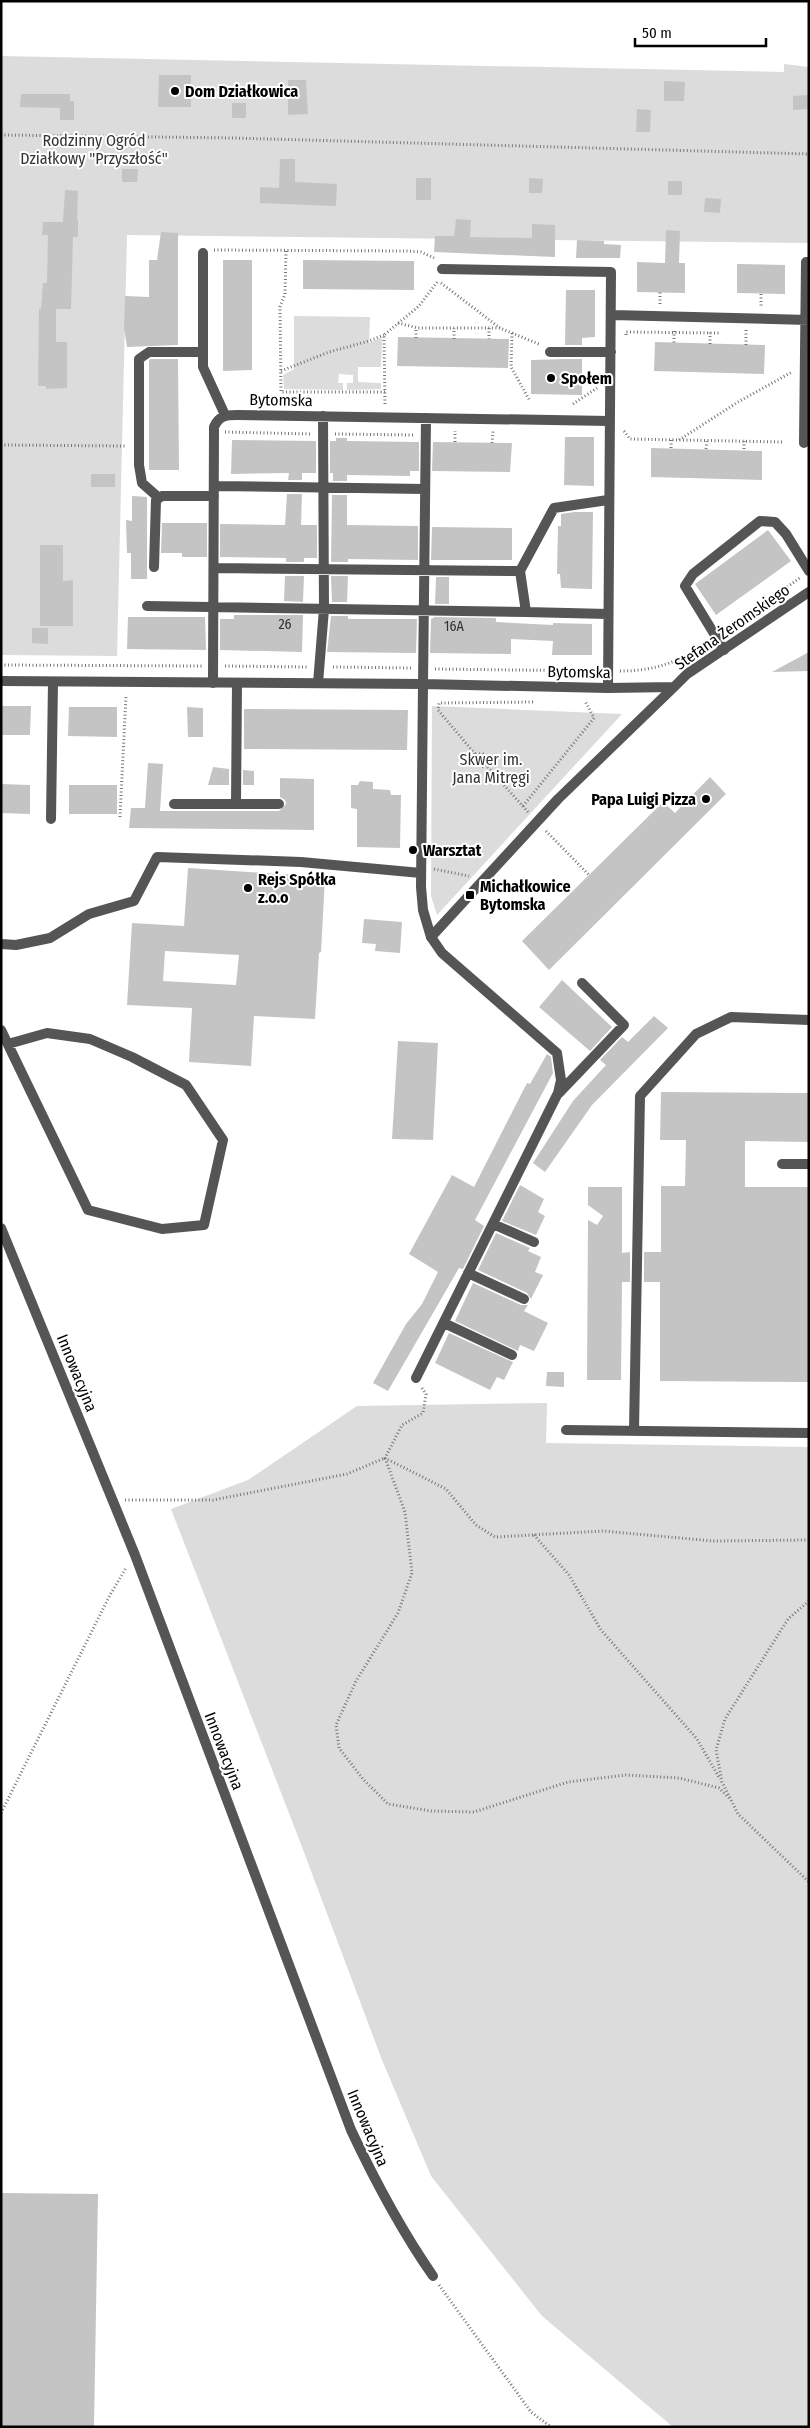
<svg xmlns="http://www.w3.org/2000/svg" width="810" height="2428" viewBox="0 0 810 2428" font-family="'Fira Sans Condensed',sans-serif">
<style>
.green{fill:#dcdcdc}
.building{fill:#c4c4c4;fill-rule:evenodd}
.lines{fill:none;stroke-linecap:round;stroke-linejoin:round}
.path{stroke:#777;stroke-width:3;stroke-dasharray:1 2.5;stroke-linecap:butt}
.lane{stroke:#555;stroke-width:10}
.street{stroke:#555;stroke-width:10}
.poi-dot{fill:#000;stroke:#fff;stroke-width:2}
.labels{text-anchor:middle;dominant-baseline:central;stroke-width:4;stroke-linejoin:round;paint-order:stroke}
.number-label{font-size:14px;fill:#313131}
.poi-label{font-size:16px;font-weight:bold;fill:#000;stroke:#fff;text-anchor:start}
.park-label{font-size:16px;fill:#333;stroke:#fff}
.street-label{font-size:16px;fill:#000;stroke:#fff}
</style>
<rect width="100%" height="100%" fill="#fff"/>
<path class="green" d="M 1,56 L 784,72 L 784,64 L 809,67 L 809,243 L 127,235 L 117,656 L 1,655 Z
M 294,316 L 370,317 L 369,343 L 380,338 L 382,339 L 381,367 L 358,367 L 358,382 L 381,383 L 381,389 L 347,390 L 347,383 L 353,383 L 353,375 L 339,374 L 338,383 L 343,383 L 343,390 L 284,389 L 283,375 L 294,369 Z
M 432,706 L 622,714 L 437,915 L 431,896 Z
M 547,1403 L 546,1443 L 809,1447 L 809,2427 L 673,2427 L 542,2316 L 431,2176 L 382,2060 L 299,1839 L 171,1509 L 248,1480 L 357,1406 Z"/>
<path class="building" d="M 159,75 L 191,75 L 191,107 L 158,107 Z
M 288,80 L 306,80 L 308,114 L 288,115 Z
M 664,81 L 685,82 L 684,101 L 664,101 Z
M 21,94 L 70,94 L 70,101 L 74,101 L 74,120 L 60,120 L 60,108 L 20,107 Z
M 809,95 L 809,109 L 793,110 L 793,96 Z
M 232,103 L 246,103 L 246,118 L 232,118 Z
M 637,109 L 651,110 L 650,132 L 636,132 Z
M 280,159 L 295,159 L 295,182 L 337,184 L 336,206 L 260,203 L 260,187 L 279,188 Z
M 122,169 L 138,169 L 137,182 L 122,182 Z
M 416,178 L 431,178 L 431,200 L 416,200 Z
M 529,178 L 543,179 L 542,193 L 529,193 Z
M 668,181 L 682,181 L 682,195 L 668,195 Z
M 65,190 L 78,191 L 77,219 L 78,219 L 78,237 L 73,237 L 71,309 L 56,309 L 56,342 L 67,342 L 67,388 L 46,389 L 46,386 L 38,386 L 39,309 L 41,309 L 43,283 L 47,283 L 48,235 L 42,235 L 43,222 L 63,222 Z
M 705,198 L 721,199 L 720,213 L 704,212 Z
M 456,219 L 471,220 L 470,237 L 532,238 L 532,224 L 555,225 L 555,257 L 434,252 L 435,236 L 454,236 Z
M 666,230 L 680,231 L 679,263 L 685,263 L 685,293 L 637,292 L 637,262 L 665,263 Z
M 161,232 L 178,233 L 178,345 L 127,347 L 124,328 L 125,296 L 149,297 L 149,260 L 157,260 Z
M 577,240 L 604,241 L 604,244 L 621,245 L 620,258 L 576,258 Z
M 223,260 L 252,260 L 252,370 L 223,371 Z
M 303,260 L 414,261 L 414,290 L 303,289 Z
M 737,264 L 785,265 L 785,294 L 737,293 Z
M 566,290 L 595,290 L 595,337 L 582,338 L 582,345 L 565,345 Z
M 398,337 L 509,339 L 508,368 L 397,366 Z
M 655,342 L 765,345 L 764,374 L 654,371 Z
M 151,359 L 178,359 L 179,470 L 149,470 L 149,360 Z
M 565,359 L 582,359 L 582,395 L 531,394 L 531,360 Z
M 565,437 L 594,437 L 594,486 L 564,485 Z
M 336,438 L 347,438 L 347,441 L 419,442 L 419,471 L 410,471 L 410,476 L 347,475 L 347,481 L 333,481 L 333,473 L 330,473 L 330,441 L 336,441 Z
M 232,440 L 316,441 L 316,473 L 302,473 L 302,480 L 288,480 L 289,473 L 231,474 Z
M 433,442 L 512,443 L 510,472 L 432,471 Z
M 651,448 L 762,451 L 762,480 L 651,477 Z
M 91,474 L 115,474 L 115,487 L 91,487 Z
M 287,494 L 302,494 L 301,525 L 317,525 L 317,558 L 304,558 L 304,562 L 286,562 L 286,558 L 220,557 L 220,524 L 285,525 Z
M 332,495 L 347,495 L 347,525 L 418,526 L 418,560 L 348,559 L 348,562 L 331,562 Z
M 132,496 L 147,497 L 147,579 L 131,579 L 131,553 L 127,553 L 126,520 L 132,521 Z
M 574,512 L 593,512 L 592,589 L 561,588 L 560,574 L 557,574 L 558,526 L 561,526 L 561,514 Z
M 162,523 L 207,523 L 207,557 L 182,557 L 182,553 L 161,553 Z
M 432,527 L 512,528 L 512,560 L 431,560 Z
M 768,530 L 791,561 L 716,615 L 695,584 Z
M 40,545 L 63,545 L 63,581 L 73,580 L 73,626 L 40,626 Z
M 285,576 L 304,576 L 303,602 L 284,601 Z
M 331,576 L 348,576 L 347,602 L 332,602 Z
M 436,577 L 449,577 L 449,604 L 435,604 Z
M 234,615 L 303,615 L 302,652 L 220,650 L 220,619 L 234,619 Z
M 331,616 L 348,616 L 348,619 L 417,619 L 416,653 L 327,652 Z
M 128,617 L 205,617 L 206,650 L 127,649 Z
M 435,617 L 496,618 L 496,622 L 553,625 L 553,623 L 592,624 L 592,655 L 552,655 L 553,641 L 511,639 L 511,654 L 430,653 L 431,619 Z
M 32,628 L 48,628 L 48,644 L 32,643 Z
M 809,652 L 809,671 L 772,672 Z
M 1,706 L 31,706 L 30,735 L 1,735 Z
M 69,707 L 117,707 L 117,737 L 68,736 Z
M 187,707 L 203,708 L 203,737 L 188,737 Z
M 244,709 L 408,710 L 407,750 L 244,749 Z
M 148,763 L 163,764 L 160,811 L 279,811 L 286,804 L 285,800 L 280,797 L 280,778 L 314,779 L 314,830 L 129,828 L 131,808 L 145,808 Z
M 213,767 L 229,769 L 229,785 L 208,785 Z
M 243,770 L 254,771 L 254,785 L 243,785 Z
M 710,777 L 726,794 L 549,970 L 522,941 L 663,802 L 675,813 Z
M 360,781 L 373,782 L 373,789 L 390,790 L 391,795 L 401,795 L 400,848 L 357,847 L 357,809 L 351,808 L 351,785 L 358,785 Z
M 1,784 L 30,785 L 30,814 L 1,813 Z
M 69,785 L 117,785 L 117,814 L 69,814 Z
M 188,868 L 325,877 L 321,952 L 319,953 L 315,1019 L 254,1016 L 251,1066 L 189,1062 L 192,1008 L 127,1005 L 132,923 L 184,926 ZM 165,951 L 239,955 L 236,985 L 163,981 Z
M 364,919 L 402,922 L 400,953 L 375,951 L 376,944 L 362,943 Z
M 562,980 L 612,1027 L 590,1051 L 539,1007 Z
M 654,1016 L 668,1028 L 592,1105 L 545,1172 L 533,1163 L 573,1101 L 606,1065 L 600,1060 L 622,1037 L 628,1042 Z
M 398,1041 L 438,1043 L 433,1140 L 392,1139 Z
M 547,1054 L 551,1057 L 553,1073 L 475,1220 L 484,1226 L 463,1269 L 459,1268 L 388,1391 L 373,1383 L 406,1324 L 422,1304 L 438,1272 L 409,1254 L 452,1175 L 474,1187 L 527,1083 L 530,1084 Z
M 661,1092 L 809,1093 L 809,1142 L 745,1141 L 745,1187 L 809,1187 L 809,1382 L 660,1381 L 660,1282 L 644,1282 L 644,1252 L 661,1252 L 661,1186 L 685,1186 L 686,1140 L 660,1140 Z
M 520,1185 L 544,1199 L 538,1212 L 545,1216 L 536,1235 L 502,1221 Z
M 588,1187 L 622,1187 L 622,1253 L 630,1252 L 630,1282 L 622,1282 L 621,1380 L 587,1380 L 588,1220 L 597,1225 L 603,1216 L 588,1205 Z
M 496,1233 L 530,1248 L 528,1251 L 541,1257 L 535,1272 L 543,1275 L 531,1299 L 527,1293 L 478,1270 Z
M 473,1283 L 521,1305 L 528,1305 L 524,1311 L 548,1323 L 534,1351 L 520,1345 L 518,1351 L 455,1321 Z
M 449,1333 L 513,1362 L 504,1380 L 497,1377 L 490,1390 L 435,1363 Z
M 547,1372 L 564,1372 L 564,1387 L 546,1386 Z
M 1,2193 L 98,2194 L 94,2427 L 1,2427 Z"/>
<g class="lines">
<path class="path" d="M 1,135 L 233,138 L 809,154
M 214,250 L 407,251 L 421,252 L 434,258
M 286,251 L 285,294 L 280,307 L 281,392 L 385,392
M 441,283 L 500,328
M 761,294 L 761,306
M 660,304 L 660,292
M 398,323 L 418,328 L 500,328 L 541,345
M 489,328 L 489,339
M 674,331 L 674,343
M 512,333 L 511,367 L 530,401
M 626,335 L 626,332 L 719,333
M 416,338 L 416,328
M 454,339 L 454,328
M 710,344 L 710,332
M 746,345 L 746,330
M 281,371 L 329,352 L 369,341 L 384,335
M 385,404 L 384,335 L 419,306 L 438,281
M 573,404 L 597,388
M 624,431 L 630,439 L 782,442
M 225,432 L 312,434
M 335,434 L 414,435
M 671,440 L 671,449
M 679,440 L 738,402 L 792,372
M 744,441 L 744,450
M 455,442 L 455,431
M 492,443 L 493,431
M 1,445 L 125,446
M 706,449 L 707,441
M 727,629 L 800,578
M 1,665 L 202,666
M 225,666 L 307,667
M 333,667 L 412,668
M 435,669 L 597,671
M 620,671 C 646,671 668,666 691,653
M 476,755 L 482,753 L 486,756 L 486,765
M 523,806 L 594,718 L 585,701
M 528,812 L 486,765 L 482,767 L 475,760 L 476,755 L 438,710 L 439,703 L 534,702
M 120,817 L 126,696
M 546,831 L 589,875
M 434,869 L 469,876
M 422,1388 L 426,1394 L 423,1413 L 402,1425 L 385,1458 L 446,1489 L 476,1525 L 495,1537 L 603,1531 L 713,1541 L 809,1540
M 125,1500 L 213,1500 L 347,1474 L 385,1458 L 405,1512 L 412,1573 L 398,1613 L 356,1681 L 336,1725 L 339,1748 L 363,1779 L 388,1804 L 431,1811 L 474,1812 L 568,1782 L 626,1775 L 679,1778 L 719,1788 L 731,1800
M 534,1535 L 569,1575 L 601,1630 L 697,1739 L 720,1779
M 809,1601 L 788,1619 L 725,1719 L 716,1750 L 722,1782 L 738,1814 L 809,1882
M 1,1813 L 110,1595 L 126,1568
M 439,2285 L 531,2412 L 551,2427"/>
<path class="lane" d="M 203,253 L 203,367 L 225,415
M 442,269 L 611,272 L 608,688
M 612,315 L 809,320
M 550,352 L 611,352
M 804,443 L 806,262 L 809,262
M 214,486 L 425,489
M 159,498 L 142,483 L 139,465 L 139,359 L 149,352 L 203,352
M 154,567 L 156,500 L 162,496 L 214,496
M 214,568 L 520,571 L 526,612 L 608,614
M 520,571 L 554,508 L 608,500
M 147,606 L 526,612
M 724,650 L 685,586 L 693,574 L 760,521 L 775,522 L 786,534 L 809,571
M 213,683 L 214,427 C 219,416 225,415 237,415 L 609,421
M 318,683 L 324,609 L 323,416
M 423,684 L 426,418
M 174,804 L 279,804
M 236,804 L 237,683
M 51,819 L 53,682
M 1,944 L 16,945 L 50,938 L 89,914 L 134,901 L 157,857 L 301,862 L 421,873
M 1,1030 L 88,1210 L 162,1229 L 204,1225 L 223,1140 L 186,1085 L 132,1057 L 90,1039 L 47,1033 L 8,1044
M 559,1093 L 624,1025 L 582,983
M 782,1164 L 809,1164
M 493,1224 L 534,1242
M 468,1273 L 524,1299
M 444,1323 L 512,1355
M 416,1378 L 558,1093 L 561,1080 L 557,1053 L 442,953 L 431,937
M 566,1430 L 809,1433
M 634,1431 L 640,1096 L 696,1034 L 731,1017 L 809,1020"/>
<path class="street" d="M 1,681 L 423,684 L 608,688 L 674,687
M 423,684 L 421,887 L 423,910 L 431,937 L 558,799 L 674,687 L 687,674 L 809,592
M 1,1228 L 135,1555 L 351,2130 C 375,2181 401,2230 433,2276"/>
</g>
<g class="poi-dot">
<circle cx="175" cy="91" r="5"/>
<circle cx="551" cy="378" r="5"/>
<circle cx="706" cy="799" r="5"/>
<circle cx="413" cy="850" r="5"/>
<circle cx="248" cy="888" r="5"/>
<rect x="465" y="890" width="10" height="10" rx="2.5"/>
</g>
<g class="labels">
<g class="number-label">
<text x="285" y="624">26</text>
<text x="454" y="626">16A</text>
</g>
<g class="poi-label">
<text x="185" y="91">Dom Działkowica</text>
<text x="561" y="378">Społem</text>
<text x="696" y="799" text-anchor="end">Papa Luigi Pizza</text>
<text x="423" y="850">Warsztat</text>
<text x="258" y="879">Rejs Spółka<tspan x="258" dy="18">z.o.o</tspan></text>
<text x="480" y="886">Michałkowice<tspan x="480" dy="18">Bytomska</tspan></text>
</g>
<g class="park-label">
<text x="94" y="140">Rodzinny Ogród<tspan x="94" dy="18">Działkowy "Przyszłość"</tspan></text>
<text x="491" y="759">Skwer im.<tspan x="491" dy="18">Jana Mitręgi</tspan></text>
</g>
<g class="street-label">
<text transform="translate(281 400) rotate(1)">Bytomska</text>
<text transform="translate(732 627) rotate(-35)">Stefana Żeromskiego</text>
<text transform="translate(579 672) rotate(1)">Bytomska</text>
<text transform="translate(77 1373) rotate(68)">Innowacyjna</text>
<text transform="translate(224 1751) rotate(69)">Innowacyjna</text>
<text transform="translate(368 2128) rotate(67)">Innowacyjna</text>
</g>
</g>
<rect width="810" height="2428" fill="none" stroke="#000000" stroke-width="5"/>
<path d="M635 38v8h131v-8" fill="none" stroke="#000000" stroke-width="2.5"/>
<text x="642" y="38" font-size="15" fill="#000000" stroke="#ffffff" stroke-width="4" paint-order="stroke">50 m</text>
</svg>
